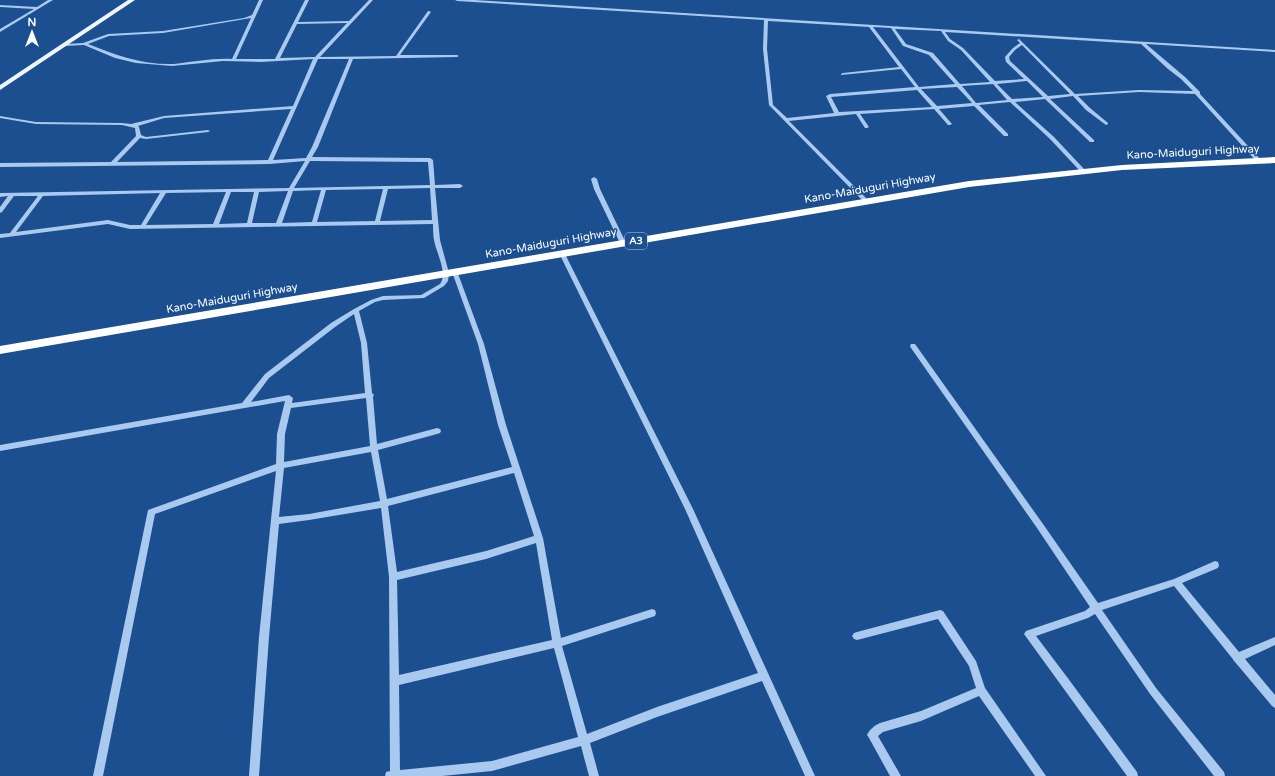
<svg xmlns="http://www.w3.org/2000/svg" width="1275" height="776" viewBox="0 0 1275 776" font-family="'Varela Round',sans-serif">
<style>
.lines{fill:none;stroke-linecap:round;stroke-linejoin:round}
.minor{fill:#a9c9ee;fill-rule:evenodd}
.major{fill:#f0f6ff;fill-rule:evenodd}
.highway{fill:#fff;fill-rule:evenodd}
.labels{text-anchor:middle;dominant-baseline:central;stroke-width:3;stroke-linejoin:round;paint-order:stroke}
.shield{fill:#1b4f8f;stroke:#bbcadd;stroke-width:1}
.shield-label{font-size:10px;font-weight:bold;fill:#fff}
.street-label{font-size:11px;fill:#fff;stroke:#1b4f8f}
</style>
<rect width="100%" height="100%" fill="#1b4f8f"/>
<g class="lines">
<path class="minor" d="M 48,0 L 53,0 L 0,32 L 0,29 L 34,9 L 0,7 L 0,5 L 37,7 Z
M 259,0 L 263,0 L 236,59 L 275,59 L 305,0 L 309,0 L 298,22 L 349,21 L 369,0 L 373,0 L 320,57 L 396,56 L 428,11 L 429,11 L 431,12 L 400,55 L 457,55 L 459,56 L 457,57 L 353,59 L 318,147 L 312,157 L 430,158 L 433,160 L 435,185 L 460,184 L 463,186 L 460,188 L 435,188 L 440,240 L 449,273 L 448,281 L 444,286 L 424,298 L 383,300 L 375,302 L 359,311 L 367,343 L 372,393 L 374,395 L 373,397 L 377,444 L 437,428 L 440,429 L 441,431 L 440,433 L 437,434 L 378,450 L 387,499 L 512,467 L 498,425 L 478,344 L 452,272 L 453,271 L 457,271 L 484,344 L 506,425 L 543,538 L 561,638 L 652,609 L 655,610 L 656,613 L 655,616 L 652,617 L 562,646 L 587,734 L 657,707 L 758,673 L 685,509 L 559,253 L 562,251 L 564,252 L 693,509 L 815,776 L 805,776 L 762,681 L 657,717 L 590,743 L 599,776 L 589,776 L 581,746 L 492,771 L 442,776 L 385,776 L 386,772 L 390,771 L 389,577 L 381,508 L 309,520 L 279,524 L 269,637 L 259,776 L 249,776 L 259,637 L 276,471 L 155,514 L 103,776 L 93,776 L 148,510 L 276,464 L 277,434 L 285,401 L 0,451 L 0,445 L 242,403 L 265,374 L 331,323 L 354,309 L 371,300 L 383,296 L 421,295 L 440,284 C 448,273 436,252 434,240 C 433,235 433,229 433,224 L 130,229 L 108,224 L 0,238 L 0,234 L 10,233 L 38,196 L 14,196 L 2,212 L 0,213 L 0,207 L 8,196 L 0,197 L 0,193 L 289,188 L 305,161 L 270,164 L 0,167 L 0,163 L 111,162 L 136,136 L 135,128 L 122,125 L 36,124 L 0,118 L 0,116 L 36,122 L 122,123 L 131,124 L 164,116 L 293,106 L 313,59 L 261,62 L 223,61 L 172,66 L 136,63 L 115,58 L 84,45 L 65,46 L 63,45 L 65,44 L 83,43 L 108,34 L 163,31 L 244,18 L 252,15 ZM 251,18 L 232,59 C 212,58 193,62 174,64 C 143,65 115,55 88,44 L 109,36 L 163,33 ZM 347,23 L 315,57 L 280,58 L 297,24 ZM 318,59 L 349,59 L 312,147 L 306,158 L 273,160 ZM 291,109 L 268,160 L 117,162 L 140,138 L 146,139 L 208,132 L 210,131 L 208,130 L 146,137 L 141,135 L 139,127 L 138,126 L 164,118 ZM 310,161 L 428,162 L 430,185 L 294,188 ZM 430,188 L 432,220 L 380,221 L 388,189 ZM 383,189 L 375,221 L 317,222 L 326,190 ZM 321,190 L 312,222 L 282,223 L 293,191 ZM 288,191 L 276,223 L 252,223 L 259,192 ZM 226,192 L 213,224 L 146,225 L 166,193 ZM 231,192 L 254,192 L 247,223 L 219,224 ZM 160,193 L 141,225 L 130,225 L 108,220 L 16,232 L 43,196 ZM 354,314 L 361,343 L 365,393 L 292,403 L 293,398 L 289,395 L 251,402 L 269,378 L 335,327 ZM 366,398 L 370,446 L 284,462 L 285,434 L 291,408 ZM 371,452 L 380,501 L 309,514 L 279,517 L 284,468 ZM 514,473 L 534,536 L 486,551 L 397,572 L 388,506 ZM 536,543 L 552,640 L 399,675 L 397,580 L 486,559 ZM 554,648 L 578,737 L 492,761 L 400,770 L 399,685 Z
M 455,0 L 475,0 L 1275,50 L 1275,52 L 1146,44 L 1185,77 L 1200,92 L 1200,94 L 1262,161 L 1257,162 L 1195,94 L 1139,92 L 1078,96 L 1090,108 L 1108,123 L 1108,124 L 1106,125 L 1086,110 L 1073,96 L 1050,99 L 1094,140 L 1094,142 L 1090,142 L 1045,99 L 1015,102 L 1054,137 L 1084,169 L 1084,171 L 1080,171 L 1050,139 L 1010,102 L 979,105 L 1008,134 L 1008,136 L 1004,136 L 974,106 L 939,109 L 952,124 L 950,125 L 948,125 L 934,109 L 860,114 L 869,127 L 867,128 L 865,128 L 856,114 L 789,121 L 868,200 L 868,202 L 864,202 L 769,105 L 763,49 L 764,20 L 457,1 ZM 768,21 L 869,27 L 899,67 L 843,73 L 841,74 L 841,75 L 901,69 L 915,87 L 830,94 L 826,96 L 834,113 L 787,118 L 773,105 L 767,49 ZM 873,27 L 891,28 L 903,46 L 929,55 L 955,84 L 919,87 ZM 895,29 L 941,31 L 948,41 L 961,50 L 990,82 L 960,84 L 933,53 L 906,44 ZM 945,32 L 1141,44 L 1168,69 L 1181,79 L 1193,91 L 1139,90 L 1075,94 L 1019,39 L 1017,40 L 1020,43 L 1013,48 L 1005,57 L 1006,62 L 1024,79 L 995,81 L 963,48 L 950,39 ZM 1022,45 L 1070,94 L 1048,96 L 1010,61 L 1009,57 L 1015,50 ZM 1027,81 L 1043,97 L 1012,99 L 997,84 ZM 993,84 L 1007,100 L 976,103 L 962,86 ZM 957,87 L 972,103 L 937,106 L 921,89 ZM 917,90 L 932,107 L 839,112 L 831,97 Z
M 594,177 L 597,179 L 600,189 L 626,243 L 625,244 L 623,245 L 620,243 L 594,189 L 591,179 Z
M 911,344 L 915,344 L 1043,524 L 1098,603 L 1174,579 L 1215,561 L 1218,562 L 1219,565 L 1218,568 L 1182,583 L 1239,652 L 1275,637 L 1275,645 L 1245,659 L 1275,695 L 1275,708 L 1272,706 L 1235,662 L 1234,661 L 1232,658 L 1174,586 L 1102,610 L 1156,688 L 1224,772 L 1225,776 L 1214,776 L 1150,694 L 1095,614 L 1088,618 L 1036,636 L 1067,677 L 1137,772 L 1138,776 L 1127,776 L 1024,634 L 1026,631 L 1085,611 L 1090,607 L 1037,528 L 911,348 L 910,346 Z
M 940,610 L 943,611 L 976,661 L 985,688 L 1046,776 L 1035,776 L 979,696 L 921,721 L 883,732 L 878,736 L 901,776 L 890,776 L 869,738 L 867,735 C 869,730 875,725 880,723 L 921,711 L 976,688 L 969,666 L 938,619 L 857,640 L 854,639 L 852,636 L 854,633 L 857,632 Z"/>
<path class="major" d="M 128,0 L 135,0 L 0,90 L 0,85 Z"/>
<path class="highway" d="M 1275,157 L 1275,163 L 1122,170 L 969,187 L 0,354 L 0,346 L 969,181 L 1122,165 Z"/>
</g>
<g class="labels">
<rect class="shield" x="625" y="233" width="22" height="16" rx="3"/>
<g class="shield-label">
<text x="636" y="241">A3</text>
</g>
<g class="street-label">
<text transform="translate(1193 152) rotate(-3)">Kano-Maiduguri Highway</text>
<text transform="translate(870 188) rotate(-10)">Kano-Maiduguri Highway</text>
<text transform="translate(551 243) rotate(-10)">Kano-Maiduguri Highway</text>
<text transform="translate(232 298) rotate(-10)">Kano-Maiduguri Highway</text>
</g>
</g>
<g transform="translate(32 32)" stroke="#1b4f8f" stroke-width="3" paint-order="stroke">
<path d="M0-3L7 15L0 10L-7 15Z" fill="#ffffff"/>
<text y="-6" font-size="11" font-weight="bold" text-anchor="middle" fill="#ffffff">N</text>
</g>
</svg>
